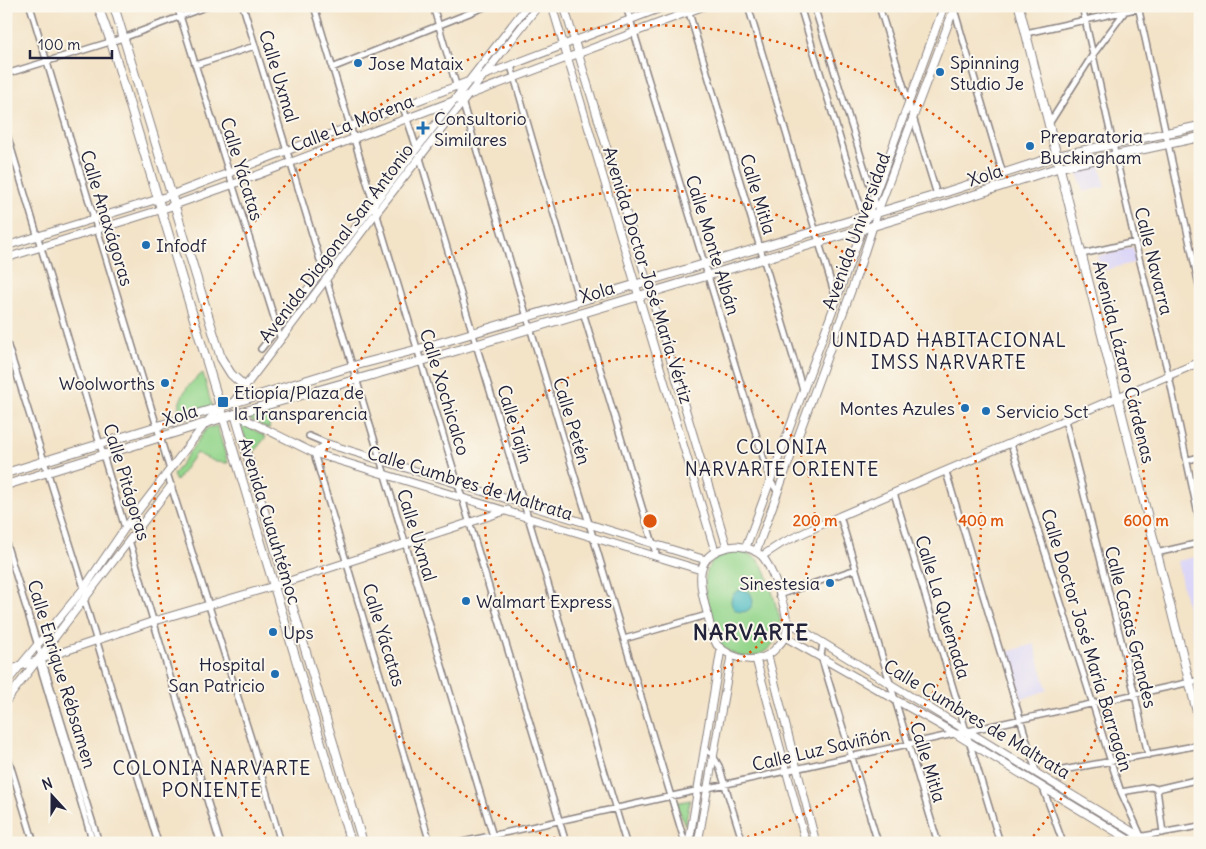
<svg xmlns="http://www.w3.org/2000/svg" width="1206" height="849" viewBox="0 0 1206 849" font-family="Delius,sans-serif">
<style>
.built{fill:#dbd6f7}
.green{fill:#95d68d;stroke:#5c7c64}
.water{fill:#4ab9c1;stroke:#366e7e}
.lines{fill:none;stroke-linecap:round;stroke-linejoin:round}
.street-casing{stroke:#8a8281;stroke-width:8}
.secondary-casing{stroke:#8a8281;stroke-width:9}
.primary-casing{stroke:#8a8281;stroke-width:10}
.street{stroke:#fff;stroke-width:5}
.secondary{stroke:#fff;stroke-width:7}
.primary{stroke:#fff;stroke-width:8}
.ring{fill:none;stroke:#de560e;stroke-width:2.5;stroke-dasharray:2.5 5}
.poi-dot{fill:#1f6fb2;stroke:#fbf7ec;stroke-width:2}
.labels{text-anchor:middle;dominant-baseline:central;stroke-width:4;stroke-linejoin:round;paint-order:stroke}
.poi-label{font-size:18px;fill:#22223b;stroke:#fbf7ec;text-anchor:start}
.street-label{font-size:18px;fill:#22223b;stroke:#fbf7ec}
.neighbourhood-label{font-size:19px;letter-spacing:1px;fill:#22223b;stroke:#fbf7ec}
.district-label{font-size:22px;font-weight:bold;letter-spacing:1px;fill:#22223b;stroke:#fbf7ec}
.centre{fill:#de560e;stroke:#fbf7ec;stroke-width:2.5}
.ring-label{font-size:15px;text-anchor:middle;font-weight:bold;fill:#de560e;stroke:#fbf7ec;stroke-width:4;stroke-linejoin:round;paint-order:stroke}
</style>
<rect width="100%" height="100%" fill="#fbf7ec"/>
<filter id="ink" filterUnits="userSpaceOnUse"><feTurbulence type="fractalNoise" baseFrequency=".02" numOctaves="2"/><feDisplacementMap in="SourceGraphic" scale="10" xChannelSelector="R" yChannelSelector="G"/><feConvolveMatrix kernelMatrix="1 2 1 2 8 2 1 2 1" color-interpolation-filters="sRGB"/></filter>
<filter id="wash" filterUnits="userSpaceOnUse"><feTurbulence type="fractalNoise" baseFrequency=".0096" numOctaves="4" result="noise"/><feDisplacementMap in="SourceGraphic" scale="20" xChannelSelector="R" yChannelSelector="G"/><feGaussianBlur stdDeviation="1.12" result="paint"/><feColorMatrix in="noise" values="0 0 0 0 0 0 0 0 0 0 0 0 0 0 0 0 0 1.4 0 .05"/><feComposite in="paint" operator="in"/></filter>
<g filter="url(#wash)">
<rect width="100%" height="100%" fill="#f3e3c7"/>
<path class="built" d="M 1100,165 L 1105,187 L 1083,192 L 1077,169 Z
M 1133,247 L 1137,262 L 1101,271 L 1097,256 Z
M 1200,556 L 1200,643 L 1195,644 L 1177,561 Z
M 1034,644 L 1047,690 L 1022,699 L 1007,652 Z"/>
<path class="green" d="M 203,373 L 212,407 L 177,417 C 179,397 186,385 203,373 Z
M 271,411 L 269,429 L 247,418 Z
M 240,422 L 266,437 L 251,455 Z
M 217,426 L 228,463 L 216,462 L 196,453 L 176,481 L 173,475 L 207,428 Z
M 730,550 C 765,551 767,575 775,602 C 777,610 782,621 780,628 C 774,659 738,667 719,642 C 712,632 710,611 707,598 C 702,575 707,558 730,550 Z
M 690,800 L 685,825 L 676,803 Z"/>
<path class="water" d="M731 601a11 11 0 1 1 22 0a11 11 0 1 1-22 0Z"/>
</g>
<g filter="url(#ink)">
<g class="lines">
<defs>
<path id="street" d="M 30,6 L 170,470
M 177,6 L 281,340
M 243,6 L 323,270
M 314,6 L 566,843
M 433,6 L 457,88
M 626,6 L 770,480 L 777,491
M 687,6 L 803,390
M 748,6 L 836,299
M 800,6 L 863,215
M 814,6 L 878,211
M 879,6 L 937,195
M 1082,6 L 1135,242 L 1170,381 L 1200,524
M 1138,6 L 1200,290
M 954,9 L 1003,174
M 1026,33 L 1149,6
M 195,65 L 255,46
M 511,66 L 579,301
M 332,68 L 487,6
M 6,74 L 123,38 L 208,6
M 462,101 L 685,843
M 403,107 L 417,149
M 1049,124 L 1092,56 L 1129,6
M 6,131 L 125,528
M 420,158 L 626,843
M 1082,254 L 1135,242
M 326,278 L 495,843
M 583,312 L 657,557
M 6,340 L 84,588
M 261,349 L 277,329
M 1065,420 L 1135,695 L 1148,755
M 309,436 L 328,444
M 1011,444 L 1111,762 L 1121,792 L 1141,836 L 1141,843
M 314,453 L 430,843
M 1188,460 L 1200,457
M 946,472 L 1036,771
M 167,473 L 253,745 L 281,843
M 894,493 L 1000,843
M 840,516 L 938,843
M 129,540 L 220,843
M 6,543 L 99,843
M 1156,553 L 1200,543
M 779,595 L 856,569
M 84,599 L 158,843
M 624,639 L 707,615
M 823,643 L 821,656 L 878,843
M 38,659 L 93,843
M 704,749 L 712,754 L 719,766 L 743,843
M 6,751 L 34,843
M 1063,770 L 1200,745
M 1043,788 L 1063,843
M 1157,789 L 1163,833
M 1121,792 L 1151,787 L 1157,789 L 1200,779
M 458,843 L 1200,680
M 1104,843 L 1200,826"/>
<path id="secondary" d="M 552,6 L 715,551
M 564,6 L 727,547
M 6,246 L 171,195 L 666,6
M 6,258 L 169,207 L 231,185 L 704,6
M 277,329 L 527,6
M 232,404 L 376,213 L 538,6
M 235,414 L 314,453 L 701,570
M 314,453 L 328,444 L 706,560
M 737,546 C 746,547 756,550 762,556 C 772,567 789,615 787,629 C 786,636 783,641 778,646 C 762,666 735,662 717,645 C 712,637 710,625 708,616 C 698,582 691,550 737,546 Z
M 746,547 L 944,6
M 756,552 L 858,272 L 878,211 L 955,6
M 762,556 L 782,543 L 840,516 L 1200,362
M 787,621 L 1151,843
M 785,637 L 954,733 L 1134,843
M 768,656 L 816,843
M 756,659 L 806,843
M 6,671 L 154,621 L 274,586 L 508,510
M 6,683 L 84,588 L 125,528 L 205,424 L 220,408
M 6,701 L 171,486
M 689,843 L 721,649
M 698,843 L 731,656"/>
<path id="primary" d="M 98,6 L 111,42 L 351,843
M 114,6 L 221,358 L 231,374 L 245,387
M 1019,6 L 1200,724
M 235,414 L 363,843
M 6,473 L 353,366 L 419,349 L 937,195 L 1057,156 L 1200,126
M 6,485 L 235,414 L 425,360 L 940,206 L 1060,167 L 1200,137"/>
</defs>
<use href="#street" class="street-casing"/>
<use href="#secondary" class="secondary-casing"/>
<use href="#primary" class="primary-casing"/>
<use href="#street" class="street"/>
<use href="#secondary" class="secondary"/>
<use href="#primary" class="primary"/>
</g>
</g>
<g class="ring">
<circle cx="650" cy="521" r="165"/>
<path d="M570 842A331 331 0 1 1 730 842"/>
<path d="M270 840A496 496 0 1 1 1030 840"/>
</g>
<g class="poi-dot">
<circle cx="358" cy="63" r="5"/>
<circle cx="940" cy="72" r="5"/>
<path d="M420.5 120.5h5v5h5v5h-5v5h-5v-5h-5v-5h5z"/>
<circle cx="1030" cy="146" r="5"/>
<circle cx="146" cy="245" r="5"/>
<circle cx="165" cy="383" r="5"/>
<rect x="217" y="396" width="12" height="12" rx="2.5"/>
<circle cx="965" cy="408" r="5"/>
<circle cx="986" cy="411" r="5"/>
<circle cx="830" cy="583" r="5"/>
<circle cx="466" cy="601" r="5"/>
<circle cx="273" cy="632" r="5"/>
<circle cx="275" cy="674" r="5"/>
</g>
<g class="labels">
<g class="poi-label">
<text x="950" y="62">Spinning<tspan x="950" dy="21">Studio Je</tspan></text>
<text x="368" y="63">Jose Mataix</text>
<text x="434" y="118">Consultorio<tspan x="434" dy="21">Similares</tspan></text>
<text x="1040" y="136">Preparatoria<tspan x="1040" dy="21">Buckingham</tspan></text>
<text x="156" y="245">Infodf</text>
<text x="155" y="383" text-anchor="end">Woolworths</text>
<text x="234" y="392">Etiopía/Plaza de<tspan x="234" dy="21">la Transparencia</tspan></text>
<text x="955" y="408" text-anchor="end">Montes Azules</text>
<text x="996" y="411">Servicio Sct</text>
<text x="820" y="583" text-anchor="end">Sinestesia</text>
<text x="476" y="601">Walmart Express</text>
<text x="283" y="632">Ups</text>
<text x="265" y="664" text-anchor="end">Hospital<tspan x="265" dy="21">San Patricio</tspan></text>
</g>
<g class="street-label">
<text transform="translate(279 76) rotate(73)">Calle Uxmal</text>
<text transform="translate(352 123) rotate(-21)">Calle La Morena</text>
<text transform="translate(242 169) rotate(73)">Calle Yácatas</text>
<text transform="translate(985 175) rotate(-18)">Xola</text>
<text transform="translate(758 194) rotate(73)">Calle Mitla</text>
<text transform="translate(107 218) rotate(73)">Calle Anaxágoras</text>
<text transform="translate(856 231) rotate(-70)">Avenida Universidad</text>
<text transform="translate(336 243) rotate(-53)">Avenida Diagonal San Antonio</text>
<text transform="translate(713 245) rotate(73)">Calle Monte Albán</text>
<text transform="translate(1154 261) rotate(76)">Calle Navarra</text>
<text transform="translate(648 275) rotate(73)">Avenida Doctor José María Vértiz</text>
<text transform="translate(597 292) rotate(-17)">Xola</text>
<text transform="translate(1124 362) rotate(76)">Avenida Lázaro Cárdenas</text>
<text transform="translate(445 392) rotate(73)">Calle Xochicalco</text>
<text transform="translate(180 415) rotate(-17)">Xola</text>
<text transform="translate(572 421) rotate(73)">Calle Petén</text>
<text transform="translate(515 424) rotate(73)">Calle Tajín</text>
<text transform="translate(127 482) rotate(73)">Calle Pitágoras</text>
<text transform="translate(470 483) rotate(17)">Calle Cumbres de Maltrata</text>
<text transform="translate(270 521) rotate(73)">Avenida Cuauhtémoc</text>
<text transform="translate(417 535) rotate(73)">Calle Uxmal</text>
<text transform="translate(943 607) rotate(73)">Calle La Quemada</text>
<text transform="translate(1131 627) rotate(76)">Calle Casas Grandes</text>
<text transform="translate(384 635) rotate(73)">Calle Yácatas</text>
<text transform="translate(1087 640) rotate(73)">Calle Doctor José María Barragán</text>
<text transform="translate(62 674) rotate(73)">Calle Enrique Rébsamen</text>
<text transform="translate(977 719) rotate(31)">Calle Cumbres de Maltrata</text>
<text transform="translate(821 749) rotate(-13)">Calle Luz Saviñón</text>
<text transform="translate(928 762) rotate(73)">Calle Mitla</text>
</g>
<g class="neighbourhood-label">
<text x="949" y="340">UNIDAD HABITACIONAL<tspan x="949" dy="22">IMSS NARVARTE</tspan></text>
<text x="782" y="447">COLONIA<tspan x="782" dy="22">NARVARTE ORIENTE</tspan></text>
<text x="212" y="768">COLONIA NARVARTE<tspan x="212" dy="22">PONIENTE</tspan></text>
</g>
<g class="district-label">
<text x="751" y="632">NARVARTE</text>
</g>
</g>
<circle cx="650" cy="521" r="8" class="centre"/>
<g class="ring-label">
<text x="815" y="526">200 m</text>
<text x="981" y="526">400 m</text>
<text x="1146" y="526">600 m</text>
</g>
<rect width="1206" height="849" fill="none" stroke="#fbf7ec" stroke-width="25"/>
<g transform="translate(52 796) rotate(339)" stroke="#fbf7ec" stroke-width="4" paint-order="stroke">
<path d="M0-4L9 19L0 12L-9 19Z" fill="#22223b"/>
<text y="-8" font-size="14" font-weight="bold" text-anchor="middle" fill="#22223b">N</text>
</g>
<path d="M30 50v8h82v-8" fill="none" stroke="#22223b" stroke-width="2.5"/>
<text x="38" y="50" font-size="15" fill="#22223b" stroke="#fbf7ec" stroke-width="4" paint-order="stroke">100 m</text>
</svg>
